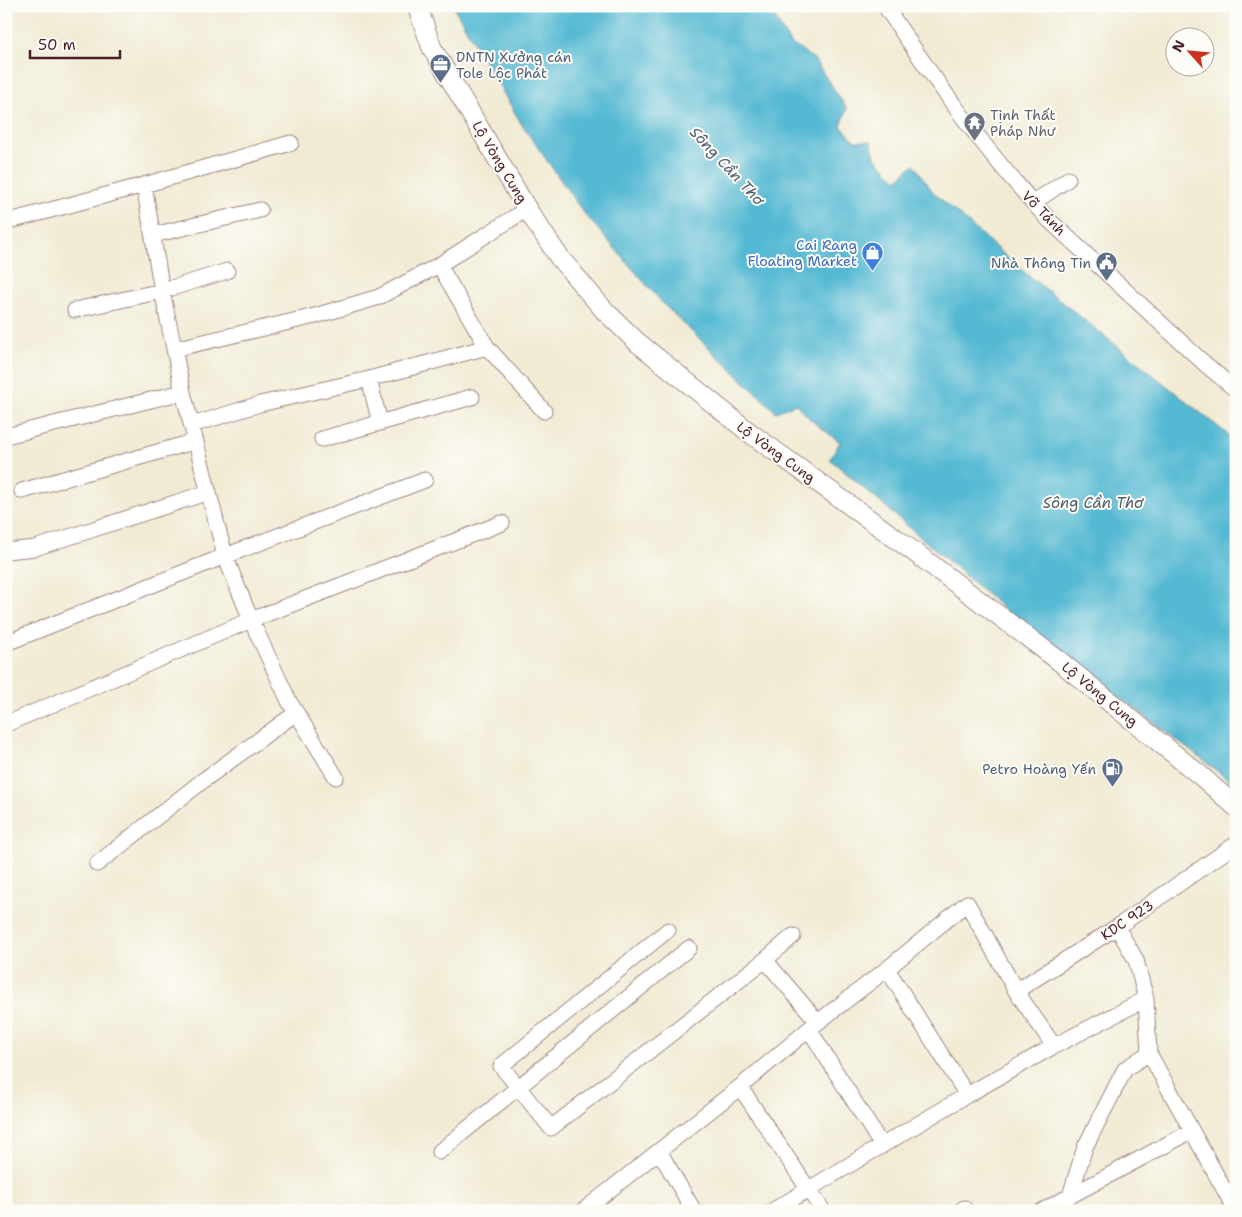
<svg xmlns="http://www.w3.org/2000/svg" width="1242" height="1217" viewBox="0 0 1242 1217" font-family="'Shantell Sans',sans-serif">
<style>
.water{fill:#55b9d3;stroke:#506c7f}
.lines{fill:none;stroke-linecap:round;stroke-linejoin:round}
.minor-casing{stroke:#9e8580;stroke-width:17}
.major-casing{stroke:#9e8580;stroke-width:21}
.minor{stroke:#fff;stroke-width:15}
.major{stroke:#fff;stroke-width:19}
.labels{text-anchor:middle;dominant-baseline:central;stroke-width:4;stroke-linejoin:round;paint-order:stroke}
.service-label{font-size:14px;fill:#4e5e75;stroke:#fdfcf7;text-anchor:end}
.worship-label{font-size:14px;fill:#5b616d;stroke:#fdfcf7;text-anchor:start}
.street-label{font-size:14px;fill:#4a1f2b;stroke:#fdfcf7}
.shop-label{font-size:14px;fill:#366cbe;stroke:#fdfcf7;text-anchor:end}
.water-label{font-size:15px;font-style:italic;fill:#4e5d6e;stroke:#fdfcf7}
</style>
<rect width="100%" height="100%" fill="#fdfcf7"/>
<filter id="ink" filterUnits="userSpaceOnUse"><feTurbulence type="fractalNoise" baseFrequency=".02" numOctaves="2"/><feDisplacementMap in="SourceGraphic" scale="10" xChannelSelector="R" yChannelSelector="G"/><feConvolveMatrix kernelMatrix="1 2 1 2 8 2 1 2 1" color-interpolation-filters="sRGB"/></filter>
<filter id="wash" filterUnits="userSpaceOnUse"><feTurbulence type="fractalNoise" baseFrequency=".0096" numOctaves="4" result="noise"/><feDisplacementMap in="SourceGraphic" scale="20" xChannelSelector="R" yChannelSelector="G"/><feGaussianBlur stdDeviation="1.12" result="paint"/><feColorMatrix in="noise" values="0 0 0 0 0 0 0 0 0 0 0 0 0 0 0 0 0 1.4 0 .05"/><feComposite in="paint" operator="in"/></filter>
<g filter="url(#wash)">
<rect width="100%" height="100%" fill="#f1ebd4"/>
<path class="water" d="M 453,6 L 768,6 L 790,43 L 814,59 L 847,109 L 841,126 L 855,141 L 871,141 L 875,157 L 897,180 L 914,164 L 933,192 L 1018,267 L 1236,441 L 1236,788 L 1225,777 L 1006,611 L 830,459 L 840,442 L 812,421 L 796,404 L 776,412 L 665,306 L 583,212 L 522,125 Z"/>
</g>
<g filter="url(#ink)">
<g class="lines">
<defs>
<path id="minor" d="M 885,6 C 935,81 987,154 1049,220 L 1205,364 L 1236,390
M 144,185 L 162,291 L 183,392 L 225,556 L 251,620 L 289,701 L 336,777
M 1033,203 L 1068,179
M 6,222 L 144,185 L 291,143
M 153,235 L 260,210
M 439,265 L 487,347 L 544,411
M 75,310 L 162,291 L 227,271
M 174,349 L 315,316 L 379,297 L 439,265 L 527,209
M 369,379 L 380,423
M 192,425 L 260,404 L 369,379 L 487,347
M 6,436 L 183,392
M 322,439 L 472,397
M 22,491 L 196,441
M 6,551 L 35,548 L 209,492
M 6,643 L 225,556 L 425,480
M 6,724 L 251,620 L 502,523
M 97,864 L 205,779 L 296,713
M 1117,927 L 1136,960 L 1146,999 L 1149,1053 L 1236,1211
M 668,930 L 501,1066 L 551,1128 L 765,960 L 793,936
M 765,960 L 818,1022
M 887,969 L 967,1095
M 1016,991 L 1117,927 L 1236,844
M 809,1029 L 882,1146
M 740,1087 L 823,1211
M 659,1151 L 694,1211
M 439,1152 L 689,948
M 1070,1196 L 1085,1147 L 1125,1069 L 1149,1053
M 583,1211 L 740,1087 L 809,1029 L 887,969 L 967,903 L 1016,991 L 1054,1046
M 772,1211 L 967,1095 L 1054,1046 L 1146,999
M 960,1211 L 964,1208
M 1042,1211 L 1192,1131"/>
<path id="major" d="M 417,6 L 432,48 L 527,209 L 559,257 L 604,310 L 637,342 L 750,433 L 913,551 L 1058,660 L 1201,776 L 1236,807"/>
</defs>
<use href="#minor" class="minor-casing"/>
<use href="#major" class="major-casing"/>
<use href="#minor" class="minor"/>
<use href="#major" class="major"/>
</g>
</g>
<defs>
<symbol id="office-pin" viewBox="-11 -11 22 30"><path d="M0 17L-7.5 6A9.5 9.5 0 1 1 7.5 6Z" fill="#5c6f8a" stroke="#fdfcf7"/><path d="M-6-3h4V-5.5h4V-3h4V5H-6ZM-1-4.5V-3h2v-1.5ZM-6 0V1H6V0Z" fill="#fff"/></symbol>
<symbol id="temple-pin" viewBox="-11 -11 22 30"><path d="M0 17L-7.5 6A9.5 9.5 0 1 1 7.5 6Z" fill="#6b7280" stroke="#fdfcf7"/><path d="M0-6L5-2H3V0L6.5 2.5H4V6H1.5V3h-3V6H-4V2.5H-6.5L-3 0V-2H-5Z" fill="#fff"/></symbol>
<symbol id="shop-pin" viewBox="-11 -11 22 30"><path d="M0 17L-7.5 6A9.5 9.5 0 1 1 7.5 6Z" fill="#3f7fe0" stroke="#fdfcf7"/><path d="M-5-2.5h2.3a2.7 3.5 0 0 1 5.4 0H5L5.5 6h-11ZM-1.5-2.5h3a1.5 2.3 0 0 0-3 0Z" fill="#fff"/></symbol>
<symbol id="civic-pin" viewBox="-11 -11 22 30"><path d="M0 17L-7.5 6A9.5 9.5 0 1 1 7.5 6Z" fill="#5c6f8a" stroke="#fdfcf7"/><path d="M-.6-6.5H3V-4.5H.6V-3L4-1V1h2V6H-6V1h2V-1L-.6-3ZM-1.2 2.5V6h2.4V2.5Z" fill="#fff"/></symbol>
<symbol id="fuel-pin" viewBox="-11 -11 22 30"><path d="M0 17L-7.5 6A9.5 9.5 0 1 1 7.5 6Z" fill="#5c6f8a" stroke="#fdfcf7"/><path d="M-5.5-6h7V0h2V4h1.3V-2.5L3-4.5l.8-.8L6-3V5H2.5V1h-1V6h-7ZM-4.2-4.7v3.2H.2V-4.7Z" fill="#fff"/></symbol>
</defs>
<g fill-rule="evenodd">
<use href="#office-pin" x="428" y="52" width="25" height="34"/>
<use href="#temple-pin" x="962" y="110" width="25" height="34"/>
<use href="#shop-pin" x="860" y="240" width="25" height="34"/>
<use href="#civic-pin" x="1094" y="250" width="25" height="34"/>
<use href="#fuel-pin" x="1100" y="756" width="25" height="34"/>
</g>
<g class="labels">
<g class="service-label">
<text x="456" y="57" text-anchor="start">DNTN Xưởng cán<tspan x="456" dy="16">Tole Lộc Phát</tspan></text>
<text x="1091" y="263">Nhà Thông Tin</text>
<text x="1096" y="769">Petro Hoàng Yến</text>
</g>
<g class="worship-label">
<text x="990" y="115">Tịnh Thất<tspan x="990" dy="16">Pháp Như</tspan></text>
</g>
<g class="street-label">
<text transform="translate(500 162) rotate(59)">Lộ Vòng Cung</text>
<text transform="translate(1044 213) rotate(46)">Võ Tánh</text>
<text transform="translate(776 452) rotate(36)">Lộ Vòng Cung</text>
<text transform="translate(1100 694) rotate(39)">Lộ Vòng Cung</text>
<text transform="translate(1127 920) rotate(-34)">KDC 923</text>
</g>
<g class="shop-label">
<text x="857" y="245">Cai Rang<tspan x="857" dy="16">Floating Market</tspan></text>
</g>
<g class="water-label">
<text transform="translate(727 166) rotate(47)">Sông Cần Thơ</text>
<text x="1093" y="503">Sông Cần Thơ</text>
</g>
</g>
<rect width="1242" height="1217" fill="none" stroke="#fdfcf7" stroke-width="25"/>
<g transform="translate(1190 52) rotate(297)"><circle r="24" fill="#fdfcf7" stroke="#b5a4a5"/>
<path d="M0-4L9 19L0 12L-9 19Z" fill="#c8321e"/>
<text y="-8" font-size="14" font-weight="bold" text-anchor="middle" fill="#4a1f2b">N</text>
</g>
<path d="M30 50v8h90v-8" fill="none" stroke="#4a1f2b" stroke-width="2.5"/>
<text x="38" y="50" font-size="15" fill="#4a1f2b" stroke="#fdfcf7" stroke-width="4" paint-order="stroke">50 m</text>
</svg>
